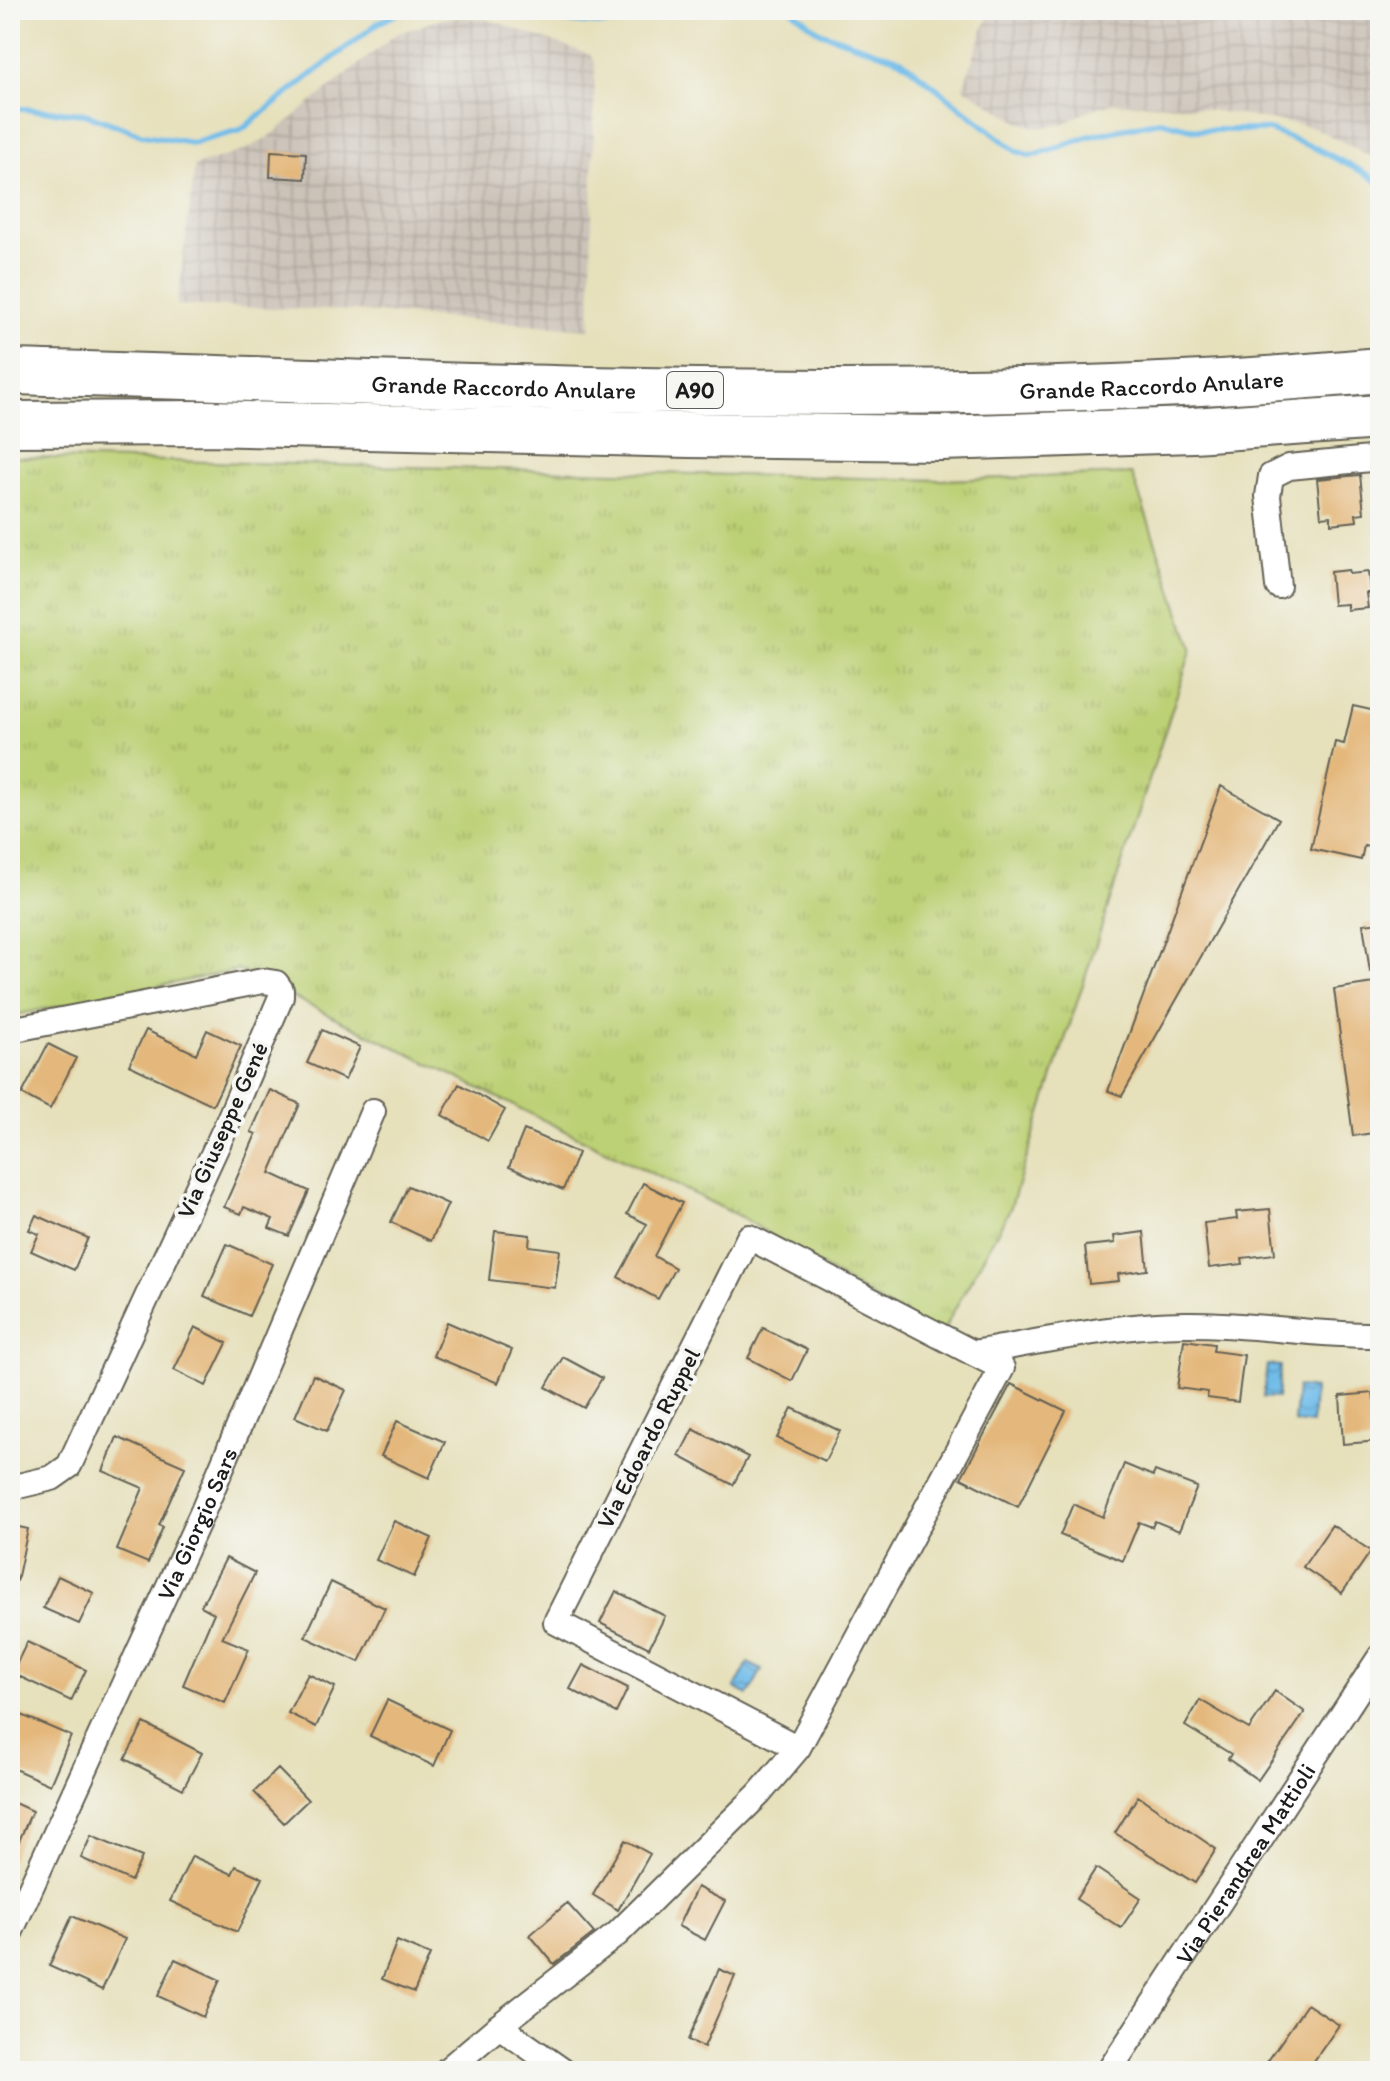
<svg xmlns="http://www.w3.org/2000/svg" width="1390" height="2081" viewBox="0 0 1390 2081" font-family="Itim,sans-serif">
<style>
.industrial{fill:url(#industrial-grid)}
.grass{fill:url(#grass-tufts);stroke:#6c7648;stroke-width:2}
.water{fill:url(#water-waves);stroke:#466c82;stroke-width:2}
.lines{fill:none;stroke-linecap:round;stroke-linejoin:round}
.stream{stroke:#70bce9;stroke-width:6}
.building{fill:#e4b87c}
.street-casing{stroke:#636154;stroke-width:28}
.highway-casing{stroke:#636154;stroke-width:48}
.street{stroke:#fff;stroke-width:24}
.highway{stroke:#fff;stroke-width:44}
.labels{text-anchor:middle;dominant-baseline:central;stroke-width:8;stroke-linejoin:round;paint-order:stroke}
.shield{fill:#f6f6f2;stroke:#5d5d5c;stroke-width:2}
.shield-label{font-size:22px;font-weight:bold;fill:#1c1c1c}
.street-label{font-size:24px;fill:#1c1c1c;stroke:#f6f6f2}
</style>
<defs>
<pattern id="industrial-grid" width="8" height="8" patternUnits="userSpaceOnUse" patternTransform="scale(2)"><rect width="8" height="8" fill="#cbc2b8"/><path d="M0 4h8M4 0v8" fill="none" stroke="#aea69e"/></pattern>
<pattern id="grass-tufts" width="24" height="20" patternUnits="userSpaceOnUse" patternTransform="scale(2)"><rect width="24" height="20" fill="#bcd074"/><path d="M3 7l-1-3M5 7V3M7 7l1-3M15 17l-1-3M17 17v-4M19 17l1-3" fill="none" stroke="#a1b264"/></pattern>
<pattern id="water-waves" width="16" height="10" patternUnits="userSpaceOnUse" patternTransform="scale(2)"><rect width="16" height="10" fill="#70bce9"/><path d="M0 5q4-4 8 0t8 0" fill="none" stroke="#60a1c7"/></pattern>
</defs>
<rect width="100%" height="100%" fill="#f6f6f2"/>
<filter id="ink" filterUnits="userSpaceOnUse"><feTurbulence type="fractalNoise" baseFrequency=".0125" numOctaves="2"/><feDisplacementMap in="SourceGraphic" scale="16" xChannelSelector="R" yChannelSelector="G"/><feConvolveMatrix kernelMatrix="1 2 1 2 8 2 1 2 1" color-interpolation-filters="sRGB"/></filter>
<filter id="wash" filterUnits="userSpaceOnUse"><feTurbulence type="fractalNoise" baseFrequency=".006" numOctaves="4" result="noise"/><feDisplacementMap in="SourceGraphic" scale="32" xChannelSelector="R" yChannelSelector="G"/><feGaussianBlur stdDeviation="1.8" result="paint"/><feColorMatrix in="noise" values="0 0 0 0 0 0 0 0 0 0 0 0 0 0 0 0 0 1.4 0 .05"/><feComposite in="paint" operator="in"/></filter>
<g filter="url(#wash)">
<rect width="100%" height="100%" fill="#e6e0bb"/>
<path class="industrial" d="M 990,10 L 1380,10 L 1380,161 L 1313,127 L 1179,105 L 1112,103 L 1089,110 L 1063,124 L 1041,128 L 1020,123 L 963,87 Z
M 460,17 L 490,20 L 591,55 L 595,63 L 590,329 L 355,311 L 177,305 L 195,166 L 243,151 L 269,137 L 396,34 L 440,19 Z"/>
<path class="grass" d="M 10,457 L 940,480 L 1132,474 L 1192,648 L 1010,1209 L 939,1338 L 743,1218 L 238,970 L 10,1016 Z"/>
<path class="water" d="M 1267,1365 L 1280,1366 L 1277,1398 L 1263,1397 Z
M 1297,1387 L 1314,1389 L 1312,1424 L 1294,1422 Z
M 748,1663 L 762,1670 L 748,1695 L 735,1688 Z"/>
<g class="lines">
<path class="stream" d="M 539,10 L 562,21 L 604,24 L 638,20 L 649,10
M 792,10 L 820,32 L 901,60 L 1016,151 L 1028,155 L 1040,154 L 1090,136 L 1160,121 L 1196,130 L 1269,130 L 1315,148 L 1367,174 L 1380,183
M 10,108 L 85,114 L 143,135 L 192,143 L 241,130 L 378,23 L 405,10"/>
</g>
<g id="blocks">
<path class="building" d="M 271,151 L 306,153 L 305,179 L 270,177 Z
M 1360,475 L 1364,513 L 1356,514 L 1357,521 L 1331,524 L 1331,516 L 1321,517 L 1317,479 Z
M 1348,570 L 1349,574 L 1368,572 L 1370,593 L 1366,593 L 1368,608 L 1347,610 L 1347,604 L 1333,605 L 1330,572 Z
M 1353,706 L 1380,712 L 1380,849 L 1364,846 L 1361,860 L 1311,849 L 1335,742 L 1344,744 Z
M 1221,786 L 1279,819 L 1122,1096 L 1108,1091 Z
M 1380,922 L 1380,971 L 1370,972 L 1363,924 Z
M 1380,982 L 1380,1132 L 1353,1136 L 1334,989 Z
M 146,1030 L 196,1054 L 207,1030 L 241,1046 L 213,1105 L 129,1065 Z
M 322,1030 L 360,1047 L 345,1080 L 307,1063 Z
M 48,1044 L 76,1058 L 50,1109 L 22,1094 Z
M 459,1084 L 505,1110 L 488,1141 L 442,1115 Z
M 270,1090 L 300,1104 L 270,1173 L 309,1191 L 289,1236 L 269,1228 L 273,1219 L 244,1207 L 241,1214 L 224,1207 L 256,1134 L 251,1132 Z
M 524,1130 L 578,1153 L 563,1190 L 509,1167 Z
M 643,1183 L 682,1203 L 654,1256 L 675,1268 L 658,1299 L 618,1277 L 647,1224 L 627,1214 Z
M 408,1186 L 448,1204 L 431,1241 L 391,1222 Z
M 1270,1209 L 1275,1254 L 1242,1258 L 1243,1264 L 1209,1268 L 1204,1223 L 1237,1219 L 1236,1212 Z
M 36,1215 L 88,1238 L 74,1270 L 31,1251 L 39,1234 L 29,1230 Z
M 495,1231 L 530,1235 L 529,1246 L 560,1250 L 555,1288 L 489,1280 Z
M 1144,1232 L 1148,1270 L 1118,1274 L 1119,1281 L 1089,1284 L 1085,1246 L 1115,1243 L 1114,1236 Z
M 227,1244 L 272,1264 L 249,1316 L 204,1296 Z
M 447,1322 L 512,1350 L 498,1383 L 433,1356 Z
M 195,1327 L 227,1343 L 206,1386 L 174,1370 Z
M 763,1328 L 807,1350 L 792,1381 L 748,1358 Z
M 1184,1340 L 1214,1344 L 1213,1351 L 1244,1355 L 1238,1402 L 1207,1398 L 1208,1392 L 1177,1388 Z
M 563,1357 L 602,1378 L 584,1408 L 546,1387 Z
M 313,1375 L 346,1390 L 327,1431 L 295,1417 Z
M 1011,1384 L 1066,1411 L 1018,1507 L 961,1478 Z
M 1373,1393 L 1374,1400 L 1380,1400 L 1380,1441 L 1343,1444 L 1340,1396 Z
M 792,1408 L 840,1431 L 825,1461 L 777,1438 Z
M 397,1421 L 445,1442 L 429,1478 L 381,1456 Z
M 693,1429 L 748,1457 L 733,1485 L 679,1456 Z
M 117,1437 L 185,1467 L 159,1525 L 163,1527 L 148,1563 L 117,1550 L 143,1488 L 103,1471 Z
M 1124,1464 L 1153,1476 L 1155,1471 L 1197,1487 L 1179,1531 L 1155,1521 L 1152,1527 L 1139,1522 L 1123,1561 L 1060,1535 L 1073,1504 L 1103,1517 Z
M 394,1521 L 432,1538 L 414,1577 L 376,1560 Z
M 10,1525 L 28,1529 L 17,1581 L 10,1580 Z
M 1332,1525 L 1371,1551 L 1342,1593 L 1303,1567 Z
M 226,1558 L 255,1573 L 222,1638 L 249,1649 L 225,1703 L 183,1685 L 214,1613 L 201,1606 Z
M 58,1576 L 94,1593 L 79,1624 L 43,1608 Z
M 331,1582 L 385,1608 L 359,1662 L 305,1637 Z
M 616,1591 L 665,1616 L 649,1648 L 600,1623 Z
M 27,1642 L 86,1670 L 71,1701 L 12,1673 Z
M 583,1665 L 628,1688 L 616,1713 L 570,1689 Z
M 308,1674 L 335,1687 L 316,1727 L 288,1713 Z
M 1275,1691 L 1305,1712 L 1258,1780 L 1228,1759 L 1231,1754 L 1185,1726 L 1200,1700 L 1249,1729 Z
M 387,1700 L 450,1730 L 434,1766 L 370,1736 Z
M 10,1710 L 71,1736 L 50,1785 L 10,1767 Z
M 144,1723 L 202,1753 L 183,1789 L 125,1759 Z
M 278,1769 L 308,1800 L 284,1823 L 254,1792 Z
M 1138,1796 L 1216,1849 L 1195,1883 L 1115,1833 Z
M 10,1801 L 32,1811 L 10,1862 Z
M 91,1836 L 142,1857 L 131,1881 L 81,1858 Z
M 625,1840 L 650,1854 L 618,1910 L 593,1895 Z
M 192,1856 L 232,1874 L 236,1866 L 263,1878 L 237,1932 L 170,1901 Z
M 1096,1868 L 1141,1898 L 1121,1928 L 1076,1899 Z
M 697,1887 L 725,1901 L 705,1940 L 678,1926 Z
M 567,1903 L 594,1933 L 554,1964 L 530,1935 Z
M 72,1916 L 125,1939 L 102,1990 L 49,1966 Z
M 397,1941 L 430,1955 L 414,1992 L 382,1979 Z
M 175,1959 L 220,1980 L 203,2017 L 158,1996 Z
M 719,1969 L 735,1976 L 704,2047 L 688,2040 Z
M 1307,2004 L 1339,2025 L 1307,2071 L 1261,2071 Z"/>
</g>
</g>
<g filter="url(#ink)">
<use href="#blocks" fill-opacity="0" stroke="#636154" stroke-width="2"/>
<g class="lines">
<defs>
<g id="street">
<path d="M 1278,586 L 1268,496 L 1271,476 L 1289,467 L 1380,458"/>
<path d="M 10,1030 L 263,981 L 276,983 L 281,990 L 281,997 L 227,1124 L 69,1466 L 52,1478 L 10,1488"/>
<path d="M 973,1353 C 1039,1342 1118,1324 1185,1324 C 1250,1323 1315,1336 1380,1335"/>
<path id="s1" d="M 10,1933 L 203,1511 L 373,1111"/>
<path d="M 499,2026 L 563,2071"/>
<path d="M 446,2071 L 499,2026 L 617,1934 L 759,1794 L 798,1748 L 1002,1368 L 749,1237 L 556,1622 L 798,1748"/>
<path id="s2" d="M 1109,2071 L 1380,1657"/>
</g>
<g id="highway">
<path id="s3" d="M 10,372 C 466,383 925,412 1380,370"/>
<path d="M 10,424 L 207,423 L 689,435 L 941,438 L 1193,430 L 1380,417"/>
</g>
</defs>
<use href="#street" class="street-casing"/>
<use href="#highway" class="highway-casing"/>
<use href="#street" class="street"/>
<use href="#highway" class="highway"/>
</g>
</g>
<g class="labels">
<rect class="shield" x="667" y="372" width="56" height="36" rx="6"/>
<g class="shield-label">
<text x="695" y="390">A90</text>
</g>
<g class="street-label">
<text stroke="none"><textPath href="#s3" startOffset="1142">Grande Raccordo Anulare</textPath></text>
<text stroke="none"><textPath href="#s3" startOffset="494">Grande Raccordo Anulare</textPath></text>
<text transform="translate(222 1130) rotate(-66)">Via Giuseppe Gené</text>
<text transform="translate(648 1438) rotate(-63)">Via Edoardo Ruppel</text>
<text stroke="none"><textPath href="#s1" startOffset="450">Via Giorgio Sars</textPath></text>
<text stroke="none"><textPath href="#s2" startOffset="248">Via Pierandrea Mattioli</textPath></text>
</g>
</g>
<rect width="1390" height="2081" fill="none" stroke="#f6f6f2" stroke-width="40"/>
</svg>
